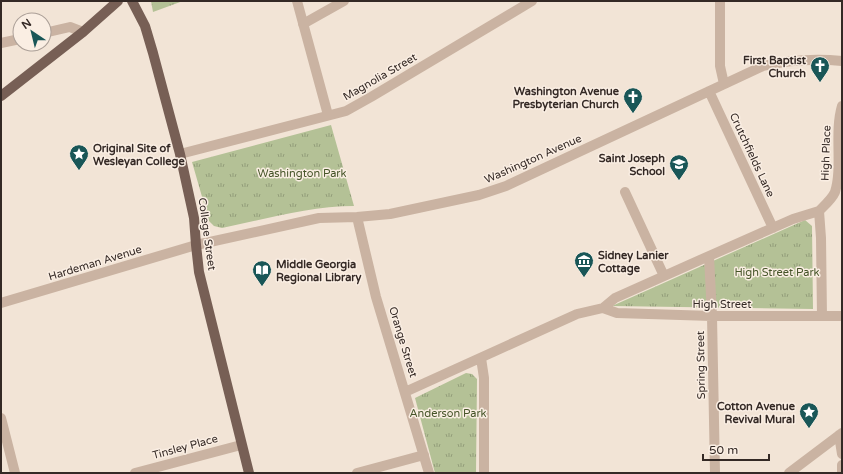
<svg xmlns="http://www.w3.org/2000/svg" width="843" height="474" viewBox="0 0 843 474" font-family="'Varela Round',sans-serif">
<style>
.grass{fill:url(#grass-tufts)}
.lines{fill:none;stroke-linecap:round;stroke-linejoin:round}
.minor{stroke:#cab3a2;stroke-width:10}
.major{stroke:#775f55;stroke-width:10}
.labels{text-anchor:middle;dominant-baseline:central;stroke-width:3;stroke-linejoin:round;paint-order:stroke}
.poi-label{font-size:11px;font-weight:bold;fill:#342925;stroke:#faeee3;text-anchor:end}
.street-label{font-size:11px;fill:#342925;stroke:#faeee3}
.park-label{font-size:11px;fill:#455428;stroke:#faeee3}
</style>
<defs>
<pattern id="grass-tufts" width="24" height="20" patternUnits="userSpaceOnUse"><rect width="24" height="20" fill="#b4c196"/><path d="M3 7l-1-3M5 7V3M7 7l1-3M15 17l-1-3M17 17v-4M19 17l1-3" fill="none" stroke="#939d7a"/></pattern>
</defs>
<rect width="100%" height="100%" fill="#f2e4d6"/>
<path class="grass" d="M 151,1 L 183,1 L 153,12 Z
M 331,125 L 354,206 C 310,206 266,219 222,228 L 214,226 L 209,221 L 192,162 Z
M 805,220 L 812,226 L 813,309 L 612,306 Z
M 466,373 L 472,374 L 477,379 L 476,473 L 435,473 L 415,398 Z"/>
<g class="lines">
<path class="minor" d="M 297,1 L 328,115
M 720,1 L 720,66 L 724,84
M 303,24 L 344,1
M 44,33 L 70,27 L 83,32
M 1,43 L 20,39
M 709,91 L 773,228
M 180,154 L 346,111 L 371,97 L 532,1
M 625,192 L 664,276
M 357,217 L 376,297 L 429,473
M 709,256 L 712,316 L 715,473
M 1,303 L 196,245 L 319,218 L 357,217 L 390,214 L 479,195 L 506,186 L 763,66 C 789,60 815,58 842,61
M 603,308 L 617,313 L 712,316 L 842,316
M 822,316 L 821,238 L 819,211 C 825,205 832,199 835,192 C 843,167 834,133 842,106
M 481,358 L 484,378 L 484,473
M 405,392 L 577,314 L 603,308 L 615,298 L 709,256 L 793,219 L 819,211
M 1,418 L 15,473
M 839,435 L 842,454
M 135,473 L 241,445
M 357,473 L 424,455
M 789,473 L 842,433
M 842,473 L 842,465"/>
<path class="major" d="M 132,1 L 145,26 L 153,53 L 180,154 L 194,218 L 196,245 L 199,272 L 249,473
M 1,96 L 83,32 L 118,1"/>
</g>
<defs>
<symbol id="church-pin" viewBox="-11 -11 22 30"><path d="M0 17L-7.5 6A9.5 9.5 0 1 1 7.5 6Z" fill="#195657" stroke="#faeee3"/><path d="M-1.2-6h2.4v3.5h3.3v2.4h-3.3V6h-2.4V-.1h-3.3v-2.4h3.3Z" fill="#fff"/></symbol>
<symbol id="sight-pin" viewBox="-11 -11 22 30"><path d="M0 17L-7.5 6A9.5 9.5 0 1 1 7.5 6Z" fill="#195657" stroke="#faeee3"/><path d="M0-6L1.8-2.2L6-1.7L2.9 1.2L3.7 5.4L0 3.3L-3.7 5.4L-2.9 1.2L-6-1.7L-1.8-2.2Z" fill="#fff"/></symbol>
<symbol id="school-pin" viewBox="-11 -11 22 30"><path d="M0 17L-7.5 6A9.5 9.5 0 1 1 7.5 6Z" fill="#195657" stroke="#faeee3"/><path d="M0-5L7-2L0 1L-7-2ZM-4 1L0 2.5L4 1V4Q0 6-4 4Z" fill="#fff"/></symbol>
<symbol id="museum-pin" viewBox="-11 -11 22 30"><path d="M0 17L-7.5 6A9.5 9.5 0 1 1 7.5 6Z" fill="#195657" stroke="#faeee3"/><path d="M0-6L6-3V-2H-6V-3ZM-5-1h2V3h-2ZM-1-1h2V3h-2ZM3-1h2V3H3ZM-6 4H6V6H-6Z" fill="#fff"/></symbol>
<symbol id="library-pin" viewBox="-11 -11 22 30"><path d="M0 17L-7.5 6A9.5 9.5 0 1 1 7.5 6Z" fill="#195657" stroke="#faeee3"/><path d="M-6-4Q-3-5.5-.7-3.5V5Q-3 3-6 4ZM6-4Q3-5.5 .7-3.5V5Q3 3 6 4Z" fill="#fff"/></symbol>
</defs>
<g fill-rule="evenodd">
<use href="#church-pin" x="809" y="55" width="22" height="30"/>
<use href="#church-pin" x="622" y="86" width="22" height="30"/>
<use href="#sight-pin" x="68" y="143" width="22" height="30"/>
<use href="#school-pin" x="668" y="153" width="22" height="30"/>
<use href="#museum-pin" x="573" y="250" width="22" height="30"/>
<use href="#library-pin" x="251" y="259" width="22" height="30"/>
<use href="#sight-pin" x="798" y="401" width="22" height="30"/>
</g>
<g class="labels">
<g class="poi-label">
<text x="806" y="60">First Baptist<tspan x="806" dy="13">Church</tspan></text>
<text x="619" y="91">Washington Avenue<tspan x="619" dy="13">Presbyterian Church</tspan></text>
<text x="93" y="148" text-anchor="start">Original Site of<tspan x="93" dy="13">Wesleyan College</tspan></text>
<text x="665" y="158">Saint Joseph<tspan x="665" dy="13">School</tspan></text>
<text x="598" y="255" text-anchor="start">Sidney Lanier<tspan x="598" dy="13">Cottage</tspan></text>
<text x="276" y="264" text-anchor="start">Middle Georgia<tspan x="276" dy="13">Regional Library</tspan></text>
<text x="795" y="406">Cotton Avenue<tspan x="795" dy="13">Revival Mural</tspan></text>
</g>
<g class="street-label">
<text transform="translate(380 77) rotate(-30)">Magnolia Street</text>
<text transform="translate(826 153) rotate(-88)">High Place</text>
<text transform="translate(752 155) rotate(65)">Crutchfields Lane</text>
<text transform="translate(533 159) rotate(-24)">Washington Avenue</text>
<text transform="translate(207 234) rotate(82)">College Street</text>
<text transform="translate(95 263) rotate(-17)">Hardeman Avenue</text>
<text x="722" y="304">High Street</text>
<text transform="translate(403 342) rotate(73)">Orange Street</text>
<text transform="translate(701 365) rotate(-91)">Spring Street</text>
<text transform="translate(185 447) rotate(-15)">Tinsley Place</text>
</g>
<g class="park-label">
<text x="302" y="173">Washington Park</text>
<text x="777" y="272">High Street Park</text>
<text x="448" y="413">Anderson Park</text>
</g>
</g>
<rect width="843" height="474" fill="none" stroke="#342925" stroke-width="4"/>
<g transform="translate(32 32) rotate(325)"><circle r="19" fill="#faeee3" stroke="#ab9f97"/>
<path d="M0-3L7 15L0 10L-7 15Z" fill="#195657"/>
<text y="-6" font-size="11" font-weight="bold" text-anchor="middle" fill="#342925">N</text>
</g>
<path d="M703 454v6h66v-6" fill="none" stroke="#342925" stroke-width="2"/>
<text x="709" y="454" font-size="12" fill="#342925" stroke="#faeee3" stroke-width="3" paint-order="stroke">50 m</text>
</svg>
